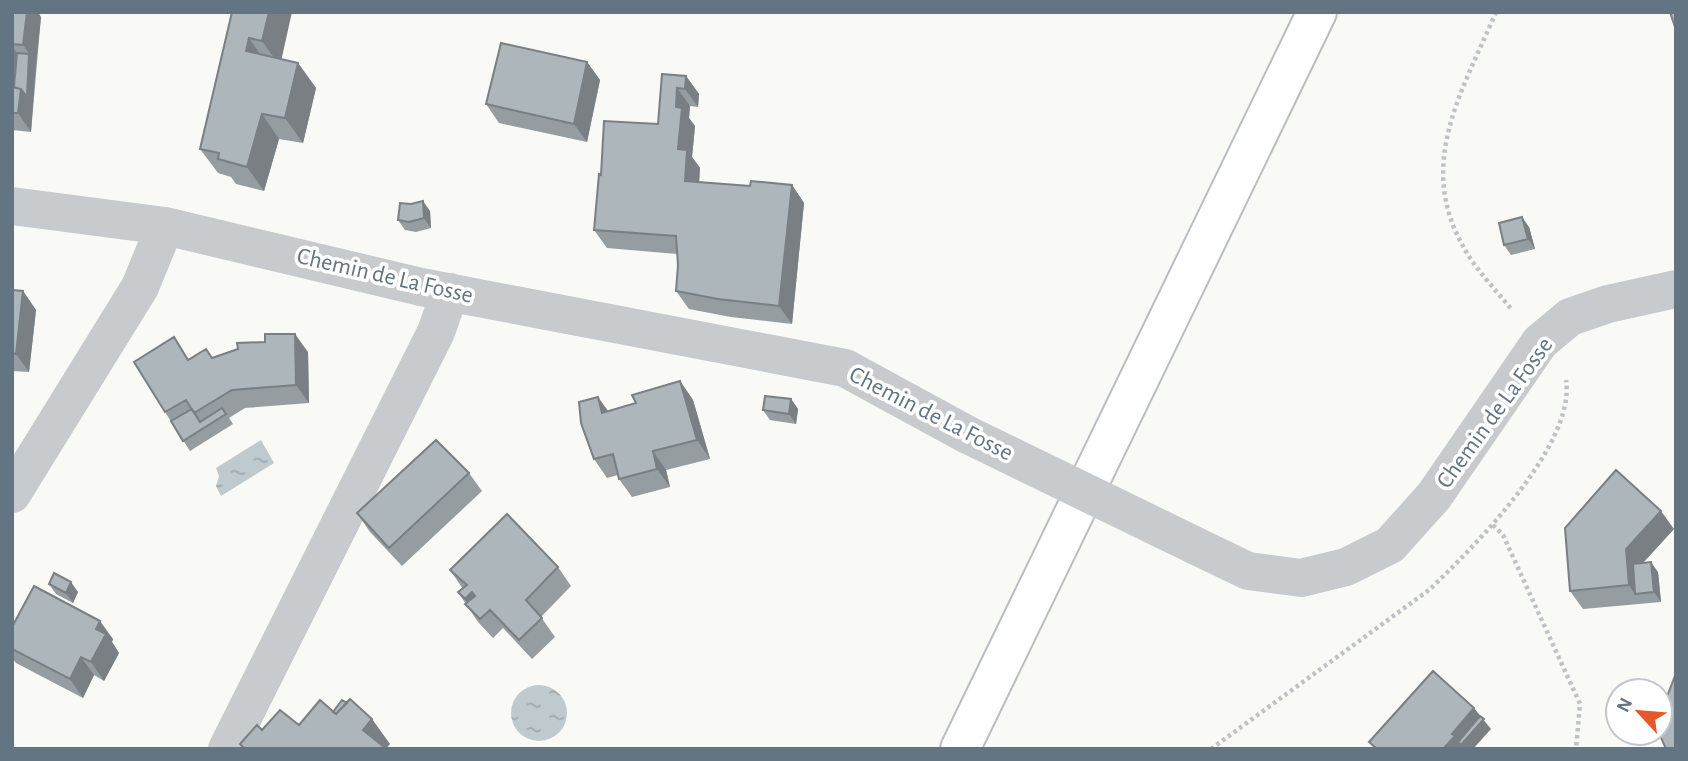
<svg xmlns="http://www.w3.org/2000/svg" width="1688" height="761" viewBox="0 0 1688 761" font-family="'Alegreya Sans',sans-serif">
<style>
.water{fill:url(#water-ripples)}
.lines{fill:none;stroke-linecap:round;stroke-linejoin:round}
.major-casing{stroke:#babec2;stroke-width:42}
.path{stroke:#c0c3c5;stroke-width:4.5;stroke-dasharray:3.5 3.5;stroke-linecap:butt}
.minor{stroke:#c7cbce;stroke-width:38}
.major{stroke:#fff;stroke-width:38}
.minor-bridge{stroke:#c7cbce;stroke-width:38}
.wall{fill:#959da1}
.shaded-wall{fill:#797f83}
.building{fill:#adb6bb;stroke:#797f83;stroke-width:2}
.labels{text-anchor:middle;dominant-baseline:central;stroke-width:7;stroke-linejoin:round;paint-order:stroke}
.street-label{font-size:24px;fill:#637482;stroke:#fff}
</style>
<defs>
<pattern id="water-ripples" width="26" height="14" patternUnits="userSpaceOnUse" patternTransform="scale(1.75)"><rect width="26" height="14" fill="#bfcace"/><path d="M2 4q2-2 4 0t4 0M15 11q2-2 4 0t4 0" fill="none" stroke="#9fa9ad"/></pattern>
</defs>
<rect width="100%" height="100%" fill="#f9f9f6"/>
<path class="water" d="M 261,440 L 274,463 L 221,496 L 216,486 L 219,476 L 216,468 Z
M511 713a28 28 0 1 1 56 0a28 28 0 1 1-56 0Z"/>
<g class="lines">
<defs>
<path id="major" d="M 960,749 L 1317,12"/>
</defs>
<use href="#major" class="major-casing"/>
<path class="path" d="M 1496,12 C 1463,90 1416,163 1463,246 C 1475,269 1496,290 1512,310
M 1493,525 L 1503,535 L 1580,704 L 1576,749
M 1211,749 L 1429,590 C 1473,548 1576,445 1566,380"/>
<path class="minor" d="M 12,206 L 165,226 L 421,287 L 845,368 L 966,434
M 12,494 L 140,287 L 165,226
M 1196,546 L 1248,571 L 1301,578 L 1346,567 L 1390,545 L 1434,496 L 1540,342 L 1570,317 L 1608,304 L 1676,289
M 227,749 L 436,332 L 450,292"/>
<use href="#major" class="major"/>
<path class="minor-bridge" d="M 966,434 L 1196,546"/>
</g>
<path class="wall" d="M 12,12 L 41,17 L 31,132 L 12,130 Z
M 232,12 L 281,59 L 298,63 L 316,88 L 303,143 L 279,139 L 264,191 L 236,184 L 231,177 L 218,173 L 200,149 Z
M 587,62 L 600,80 L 587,142 L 499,123 L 486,104 Z
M 662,74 L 686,76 L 699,94 L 698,107 L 690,106 L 689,118 L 695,126 L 692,157 L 700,168 L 699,182 L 750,186 L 792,185 L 804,203 L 792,324 L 731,317 L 689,309 L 676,291 L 678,265 L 677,254 L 607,248 L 594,230 L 601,175 L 658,124 Z
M 430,211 L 431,228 L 416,232 L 405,230 L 398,220 Z
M 1529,227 L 1535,249 L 1511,255 L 1504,245 Z
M 12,290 L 23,291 L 36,310 L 29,372 L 12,371 Z
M 308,352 L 309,403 L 245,408 L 229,418 L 233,424 L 190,451 L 165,412 L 189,360 Z
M 680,381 L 693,400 L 710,459 L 666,470 L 670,487 L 632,497 L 619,479 L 618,475 L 607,478 L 594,459 L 608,411 L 636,403 Z
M 791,399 L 798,409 L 796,424 L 770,420 L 763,410 Z
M 469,473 L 482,491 L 402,566 L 370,532 L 357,513 Z
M 1674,529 L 1643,563 L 1658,572 L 1661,602 L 1583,609 L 1570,591 Z
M 558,567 L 571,586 L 541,617 L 555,637 L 532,659 L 503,628 L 493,638 L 478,622 L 458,592 L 463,589 L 450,570 Z
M 49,584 L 78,592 L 73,603 L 56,594 Z
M 12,627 L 113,639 L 112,642 L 119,653 L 104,681 L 94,675 L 83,698 L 16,663 L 12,658 Z"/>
<path class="shaded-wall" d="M 27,12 L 38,12 L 41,17 L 36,64 L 23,45 Z
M 269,12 L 292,12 L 280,66 L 262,41 Z
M 249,38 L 266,63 L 246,51 Z
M 12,46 L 24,63 L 29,54 L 36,64 L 31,132 L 18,113 L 12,93 Z
M 587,62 L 600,80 L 587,142 L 574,124 Z
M 298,63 L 316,88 L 303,143 L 285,118 Z
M 686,76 L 699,94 L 698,107 L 685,89 Z
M 677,88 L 690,106 L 689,118 L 695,126 L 692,157 L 700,168 L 698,199 L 685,181 L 678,149 L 676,107 Z
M 262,114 L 279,139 L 264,191 L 247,167 Z
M 792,185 L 804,203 L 792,324 L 779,306 Z
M 423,201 L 430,211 L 431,228 L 424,218 Z
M 1522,217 L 1529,227 L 1535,249 L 1528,239 Z
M 23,291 L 36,310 L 29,372 L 16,354 Z
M 295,334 L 308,352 L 309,403 L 296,385 Z
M 680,381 L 693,400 L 710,459 L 697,440 Z
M 598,397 L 611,415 L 602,413 Z
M 791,399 L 798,409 L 796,424 L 789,414 Z
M 653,451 L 666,470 L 670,487 L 657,469 Z
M 1661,511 L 1674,529 L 1639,567 L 1635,594 L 1629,585 L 1626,549 Z
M 1651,562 L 1658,572 L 1661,602 L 1654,592 Z
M 71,582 L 78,592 L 73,603 L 66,593 Z
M 472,592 L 485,610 L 476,615 L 465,599 Z
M 100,621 L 113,639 L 112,642 L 119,653 L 104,681 L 91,662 L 96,629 Z
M 81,657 L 94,675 L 83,698 L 70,679 Z
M 1474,708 L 1491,729 L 1473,749 L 1443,749 L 1452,734 Z
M 372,719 L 390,744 L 386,749 L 376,749 L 363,730 Z"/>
<path class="building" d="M 12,12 L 27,12 L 23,45 L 12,44 Z
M 232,12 L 269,12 L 262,41 L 249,38 L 246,51 L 298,63 L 285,118 L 262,114 L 247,167 L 218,159 L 219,153 L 200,149 Z
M 1670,12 L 1676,12 L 1676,30 Z
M 501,43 L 587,62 L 574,124 L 486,104 Z
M 17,53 L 29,54 L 27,97 L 21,89 L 14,87 Z
M 662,74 L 686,76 L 685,89 L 677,88 L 676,107 L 682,108 L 678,149 L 687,150 L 685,181 L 750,186 L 751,181 L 792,185 L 779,306 L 718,299 L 676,291 L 678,265 L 676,236 L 594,230 L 599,174 L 601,175 L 604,121 L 658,124 Z
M 12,87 L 21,89 L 18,113 L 12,113 Z
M 423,201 L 424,218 L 409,222 L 398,220 L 400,203 L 411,204 Z
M 1522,217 L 1528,239 L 1504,245 L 1499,223 Z
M 12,290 L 23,291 L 16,354 L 12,353 Z
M 265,334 L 295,334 L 296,385 L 232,390 L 194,413 L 186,400 L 165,412 L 134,362 L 174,337 L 188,360 L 206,349 L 212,358 L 238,349 L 237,343 L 265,342 Z
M 680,381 L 697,440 L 653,451 L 657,469 L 619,479 L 613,454 L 594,459 L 581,423 L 579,402 L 598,397 L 602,413 L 636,403 L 632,395 Z
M 765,396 L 791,399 L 789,414 L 763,410 Z
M 222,408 L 226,414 L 183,441 L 171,421 L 192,409 L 200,422 Z
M 436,440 L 469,473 L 389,548 L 357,513 Z
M 1616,470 L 1661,511 L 1626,549 L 1629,585 L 1570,591 L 1565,528 Z
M 507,514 L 558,567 L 526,600 L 542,618 L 519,640 L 490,610 L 480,619 L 465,604 L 475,596 L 472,592 L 465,599 L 458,592 L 467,585 L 450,570 Z
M 1651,562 L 1654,592 L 1635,594 L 1633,564 Z
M 54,573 L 71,582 L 66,593 L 49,584 Z
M 34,586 L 100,621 L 96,629 L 106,634 L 91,662 L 81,657 L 70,679 L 12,649 L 12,627 Z
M 1433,671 L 1474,708 L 1452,734 L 1455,736 L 1443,749 L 1377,749 L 1369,742 Z
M 1676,673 L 1676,749 L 1666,749 L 1659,733 L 1660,733 L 1660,715 Z
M 350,699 L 372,719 L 363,730 L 384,747 L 383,749 L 245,749 L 240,744 L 257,725 L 262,730 L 280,710 L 299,725 L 320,700 L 336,714 Z
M 342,700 L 347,703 L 336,714 L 333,712 Z
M 1480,716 L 1484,719 L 1461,745 L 1458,742 Z"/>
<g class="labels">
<g class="street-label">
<text transform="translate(385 276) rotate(13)">Chemin de La Fosse</text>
<text transform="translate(1495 413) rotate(-54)">Chemin de La Fosse</text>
<text transform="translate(931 414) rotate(27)">Chemin de La Fosse</text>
</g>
</g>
<rect width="1688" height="761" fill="none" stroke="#637482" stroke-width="28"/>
<g transform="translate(1639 712) rotate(296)"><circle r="33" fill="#ffffff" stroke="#c1c7cd" stroke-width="2"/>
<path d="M0-5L12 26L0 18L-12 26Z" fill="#e65829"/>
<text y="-10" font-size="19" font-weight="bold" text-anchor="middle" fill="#637482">N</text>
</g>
</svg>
